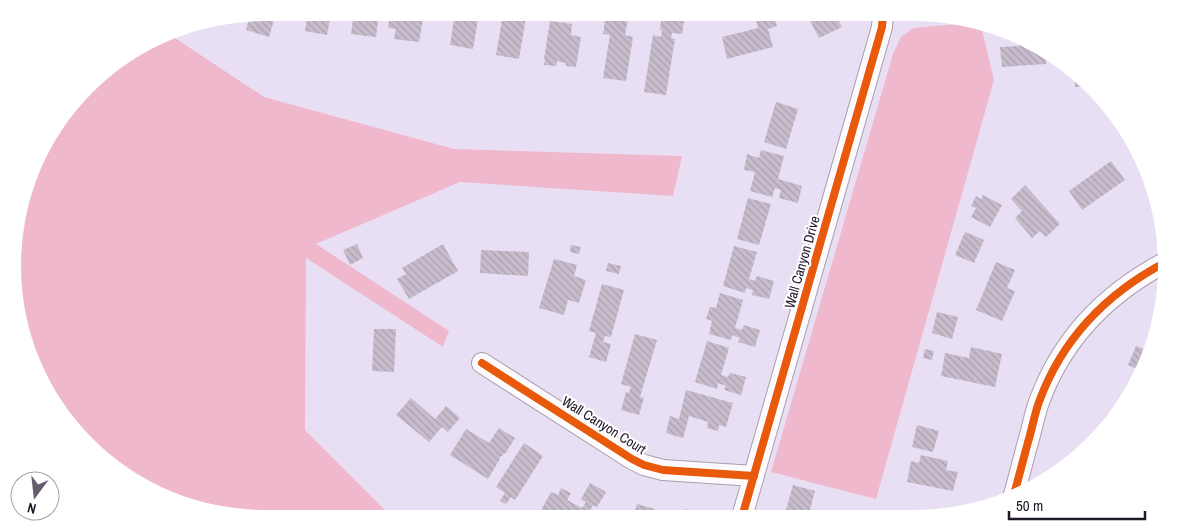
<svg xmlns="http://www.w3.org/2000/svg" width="1179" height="531" viewBox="0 0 1179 531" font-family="'Archivo Narrow',sans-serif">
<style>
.grass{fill:#f0b8cc}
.building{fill:url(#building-back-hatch)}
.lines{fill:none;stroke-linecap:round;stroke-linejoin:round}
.minor-casing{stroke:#a69eae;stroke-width:22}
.minor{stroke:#fcfafd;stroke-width:20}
.cycleway-casing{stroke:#fff;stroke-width:11}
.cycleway{stroke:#e8590c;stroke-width:8}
.labels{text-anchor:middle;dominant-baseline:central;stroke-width:4;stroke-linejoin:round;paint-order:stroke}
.street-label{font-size:14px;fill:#1f1626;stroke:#fff}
</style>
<defs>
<pattern id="building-back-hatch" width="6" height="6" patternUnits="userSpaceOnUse" patternTransform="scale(1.25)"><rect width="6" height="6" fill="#c7bccc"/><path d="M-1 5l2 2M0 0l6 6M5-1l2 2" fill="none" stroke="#aaa1af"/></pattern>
</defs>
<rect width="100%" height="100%" fill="#e9dff4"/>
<path class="grass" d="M 969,23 L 981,26 L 994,80 L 876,499 L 771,472 L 893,54 L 901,37 L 913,28 Z
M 169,34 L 264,97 L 454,149 L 682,156 L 673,196 L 460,182 L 316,244 L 449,331 L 443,347 L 306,258 L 305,430 L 391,516 L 400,518 L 265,518 L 169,499 L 98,456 L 46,392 L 15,299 L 17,216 L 47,139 L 99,75 Z"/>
<path class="building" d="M 266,12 L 276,13 L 269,37 L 246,30 L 250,15 Z
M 308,13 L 331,13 L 327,35 L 305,31 Z
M 354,13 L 379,13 L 376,37 L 351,34 Z
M 390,13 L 424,13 L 419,42 L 394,39 L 396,29 L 388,28 Z
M 455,13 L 479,13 L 473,49 L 450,45 Z
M 511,13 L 521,13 L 520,16 L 526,17 L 519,59 L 496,55 L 503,14 L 510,15 Z
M 606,13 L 629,13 L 625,35 L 633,37 L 626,81 L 603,78 L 610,35 L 603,34 Z
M 662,13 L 685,13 L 682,34 L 672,33 L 671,38 L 675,39 L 666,95 L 644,92 L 653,35 L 661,37 L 662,30 L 660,30 Z
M 754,13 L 773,13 L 777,26 L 768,29 L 773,47 L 727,59 L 722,37 L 758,28 Z
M 806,13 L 834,13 L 842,27 L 819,38 Z
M 550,21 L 572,24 L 571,35 L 581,37 L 576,67 L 566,66 L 566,63 L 557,61 L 556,66 L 544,65 L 545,59 L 544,59 Z
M 1019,40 L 1022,40 L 1046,55 L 1046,64 L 1002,67 L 1000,47 L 1019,46 Z
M 1075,75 L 1091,86 L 1075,87 Z
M 776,102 L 798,109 L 786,149 L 764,142 Z
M 761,150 L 784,156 L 778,179 L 802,186 L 798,203 L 779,198 L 781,190 L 775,188 L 772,197 L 750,191 L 755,172 L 744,170 L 747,154 L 759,158 Z
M 1111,161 L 1125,180 L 1082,210 L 1069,191 Z
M 1025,185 L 1060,224 L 1046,237 L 1040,231 L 1032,238 L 1015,218 L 1022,211 L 1011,199 Z
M 983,195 L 1002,205 L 990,227 L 971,217 L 976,208 L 971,206 L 976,196 L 981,199 Z
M 748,198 L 771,204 L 759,245 L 737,239 Z
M 965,232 L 984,240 L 974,263 L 955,255 Z
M 357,244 L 363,258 L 350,265 L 343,250 Z
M 443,244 L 458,271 L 409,299 L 397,279 L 406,274 L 402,268 Z
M 571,245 L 581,247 L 579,254 L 570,252 Z
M 734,246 L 757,252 L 749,279 L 755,281 L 757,276 L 774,281 L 769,299 L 752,295 L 753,290 L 746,288 L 745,293 L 723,286 Z
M 481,250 L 529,252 L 528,276 L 480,273 Z
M 554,259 L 577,265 L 574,276 L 586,280 L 579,303 L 568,300 L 564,315 L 539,308 Z
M 996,262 L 1015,270 L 1007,288 L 1015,291 L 1002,321 L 976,310 Z
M 608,263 L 621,266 L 619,274 L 606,271 Z
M 602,284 L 624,290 L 611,337 L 605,336 L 603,342 L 611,344 L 606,362 L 589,357 L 596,333 L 589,331 Z
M 720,293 L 743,300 L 735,328 L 742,330 L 744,325 L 760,330 L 755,347 L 738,342 L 740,338 L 732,335 L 731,340 L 709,334 L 712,321 L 706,319 L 710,307 L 716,308 Z
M 937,312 L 958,317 L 952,339 L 932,333 Z
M 374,329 L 396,329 L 394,372 L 372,371 Z
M 635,334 L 657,340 L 640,397 L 644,398 L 639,415 L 621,410 L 626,392 L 629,393 L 631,387 L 621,384 Z
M 707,341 L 729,348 L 721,375 L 728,377 L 730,373 L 746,377 L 741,395 L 724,390 L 726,386 L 718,383 L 717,389 L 695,382 Z
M 1136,346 L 1149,351 L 1147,362 L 1142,371 L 1128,365 Z
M 971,347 L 1002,354 L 995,387 L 941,376 L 945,353 L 969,358 Z
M 925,349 L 934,351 L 932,360 L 923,358 Z
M 686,390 L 733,403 L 726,427 L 719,425 L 718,431 L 707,428 L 708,422 L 689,416 L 683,438 L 666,433 L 670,416 L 679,419 Z
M 411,398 L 435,419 L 446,406 L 460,418 L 448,432 L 442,427 L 429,442 L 396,415 Z
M 1115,410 L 1118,412 L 1114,419 L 1101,433 L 1097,431 L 1107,414 L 1111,416 Z
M 917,425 L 939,431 L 933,452 L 912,447 Z
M 499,428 L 515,438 L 505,454 L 504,453 L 502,456 L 501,456 L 499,458 L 500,459 L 488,479 L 450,455 L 466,429 L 489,443 Z
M 524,443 L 543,456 L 515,500 L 511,497 L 506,504 L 500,501 L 505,493 L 496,487 Z
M 921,455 L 948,461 L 946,470 L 958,472 L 953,491 L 907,482 L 911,461 L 919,463 Z
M 590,483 L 606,492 L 597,507 L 593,505 L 590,511 L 594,513 L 592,517 L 551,518 L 540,512 L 551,492 L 558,495 L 561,488 L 571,493 L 567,500 L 582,508 L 586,502 L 581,499 Z
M 793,485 L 815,491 L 808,517 L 784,517 Z
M 637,504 L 655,509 L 652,517 L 633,517 Z
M 686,509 L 705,515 L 705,517 L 683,517 Z"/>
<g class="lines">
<defs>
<path id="minor" d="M 482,363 L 632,459 L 644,465 L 663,470 L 754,476
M 1013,498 C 1019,477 1024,456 1030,435 C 1033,424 1035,413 1039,402 C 1062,339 1107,293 1166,262
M 742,517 L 882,27 L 883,13"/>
</defs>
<use href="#minor" class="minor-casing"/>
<use href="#minor" class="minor"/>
<defs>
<path id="cycleway" d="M 482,363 L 632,459 L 644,465 L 663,470 L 754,476
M 1013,498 C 1019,477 1024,456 1030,435 C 1033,424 1035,413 1039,402 C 1062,339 1107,293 1166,262
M 742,517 L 882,27 L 883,13"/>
</defs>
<use href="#cycleway" class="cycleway-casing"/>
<use href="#cycleway" class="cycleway"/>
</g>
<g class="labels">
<g class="street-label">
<text transform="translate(802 262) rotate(-74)">Wall Canyon Drive</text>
<text transform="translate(604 425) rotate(32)">Wall Canyon Court</text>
</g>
</g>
<path d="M0 0H1179V531H0ZM265 21H914A244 244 0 0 1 1158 265V266A244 244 0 0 1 914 510H265A244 244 0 0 1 21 266V265A244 244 0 0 1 265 21Z" fill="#fff" fill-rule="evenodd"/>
<g transform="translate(35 496) rotate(195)"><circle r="24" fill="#ffffff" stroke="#a5a2a8"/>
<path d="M0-4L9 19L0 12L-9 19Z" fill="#665c6e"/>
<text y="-8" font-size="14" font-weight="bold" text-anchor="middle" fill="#1f1626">N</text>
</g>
<path d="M1009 511v8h136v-8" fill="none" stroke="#1f1626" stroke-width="2.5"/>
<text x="1016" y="511" font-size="15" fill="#1f1626" stroke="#ffffff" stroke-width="4" paint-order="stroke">50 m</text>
</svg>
